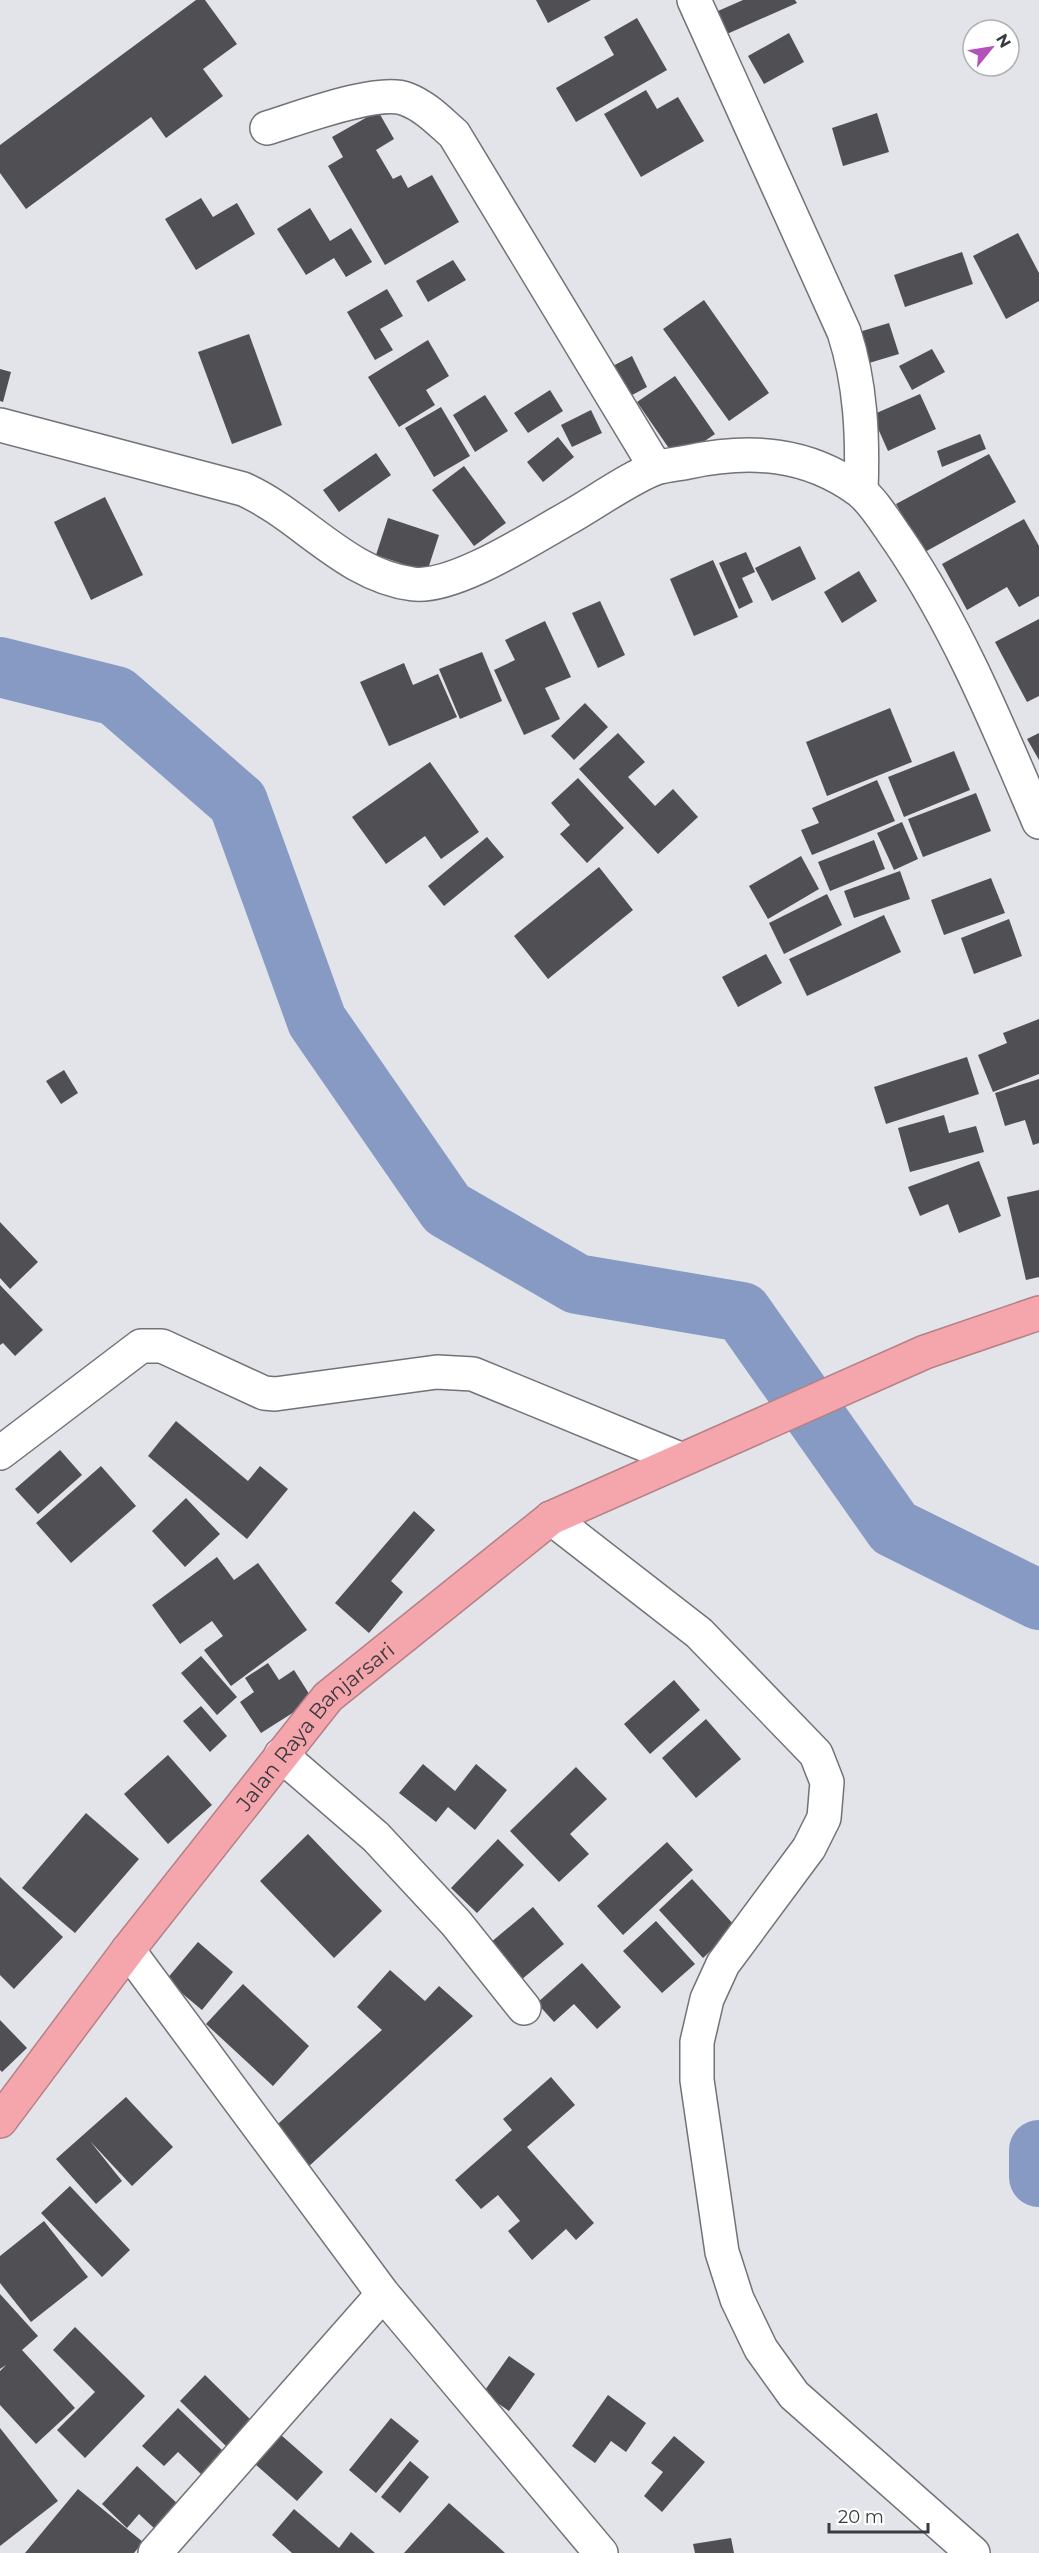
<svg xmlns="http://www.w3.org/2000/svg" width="1039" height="2553" viewBox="0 0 1039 2553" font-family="Montserrat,sans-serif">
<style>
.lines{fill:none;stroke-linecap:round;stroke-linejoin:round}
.river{stroke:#869ac3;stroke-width:60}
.building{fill:#4f4f54}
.street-casing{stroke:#717378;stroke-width:36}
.highway-casing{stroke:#b48186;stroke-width:36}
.street{stroke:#fff;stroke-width:33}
.highway{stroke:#f5a6ac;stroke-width:33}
.labels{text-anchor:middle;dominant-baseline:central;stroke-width:6;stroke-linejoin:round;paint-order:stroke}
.street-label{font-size:21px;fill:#3a3b3e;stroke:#fff}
</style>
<rect width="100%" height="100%" fill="#e2e4ea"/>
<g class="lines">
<path class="river" d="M 0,667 L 116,696 L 238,802 L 317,1021 L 447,1209 L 577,1284 L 742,1312 L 894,1528 L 1039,1600
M 1039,2150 L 1039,2177"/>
</g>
<path class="building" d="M 196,0 L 205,0 L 237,44 L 203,69 L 223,96 L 166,138 L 151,117 L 26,209 L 0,173 L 0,145 Z
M 536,0 L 591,0 L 548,23 Z
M 743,0 L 795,0 L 797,3 L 727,34 L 718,11 Z
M 637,18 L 667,70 L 576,122 L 556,88 L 614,55 L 604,37 Z
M 789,33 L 804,62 L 764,84 L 748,56 Z
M 646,90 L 657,109 L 678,97 L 704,141 L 641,177 L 604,114 Z
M 378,111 L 394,139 L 376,150 L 393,179 L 401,175 L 408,188 L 432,175 L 459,222 L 385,265 L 328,166 L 343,157 L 332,137 Z
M 877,113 L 889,152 L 843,166 L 832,128 Z
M 201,198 L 213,217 L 237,203 L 255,234 L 196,270 L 165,219 Z
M 310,208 L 330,241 L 351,228 L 372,262 L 346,277 L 334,258 L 306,275 L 277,229 Z
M 1018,233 L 1039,273 L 1039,301 L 1006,319 L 973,256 Z
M 962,252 L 973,284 L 905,307 L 894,275 Z
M 453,260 L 466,280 L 428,302 L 416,281 Z
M 387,289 L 403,316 L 380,329 L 393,350 L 375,360 L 347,312 Z
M 704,300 L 769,393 L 729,421 L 663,329 Z
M 889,323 L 899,354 L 869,363 L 859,332 Z
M 249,334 L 282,425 L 232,444 L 198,352 Z
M 428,340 L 449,376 L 426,390 L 435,405 L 399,427 L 368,377 Z
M 932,349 L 945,372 L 912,390 L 899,366 Z
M 632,356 L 647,387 L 621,401 L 605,370 Z
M 0,369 L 11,372 L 3,402 L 0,401 Z
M 675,376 L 715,434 L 677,460 L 637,402 Z
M 550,390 L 563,411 L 528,433 L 514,413 Z
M 920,394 L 936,429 L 888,451 L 872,415 Z
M 485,395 L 508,431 L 475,452 L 453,415 Z
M 441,407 L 470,456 L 434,477 L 405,428 Z
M 591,410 L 602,433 L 572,447 L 561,425 Z
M 980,434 L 986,449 L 942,467 L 937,451 Z
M 558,437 L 574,457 L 543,482 L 527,462 Z
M 376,453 L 391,475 L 339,512 L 323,490 Z
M 989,454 L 1016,502 L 923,553 L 896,504 Z
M 464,466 L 506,523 L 474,546 L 432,490 Z
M 105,497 L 143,575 L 91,600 L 54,522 Z
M 388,518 L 439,535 L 427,572 L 376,555 Z
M 1024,519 L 1039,546 L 1039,596 L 1019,607 L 1007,587 L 967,610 L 942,564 Z
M 800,546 L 816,579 L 772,601 L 755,568 Z
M 746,552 L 755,572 L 742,578 L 753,602 L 739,609 L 719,563 Z
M 713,560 L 738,617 L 694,636 L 670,579 Z
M 859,571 L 877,601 L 842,623 L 824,592 Z
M 600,601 L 625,655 L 598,668 L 572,613 Z
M 1039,619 L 1039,696 L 1027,702 L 995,642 Z
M 545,621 L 571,677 L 545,688 L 560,719 L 524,735 L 494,670 L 515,660 L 505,640 Z
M 482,652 L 502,701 L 460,719 L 439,669 Z
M 404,663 L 413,685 L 438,674 L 457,717 L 389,746 L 360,682 Z
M 585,703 L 608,727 L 574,760 L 551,736 Z
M 890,708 L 912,762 L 827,796 L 806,742 Z
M 618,733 L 645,762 L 628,777 L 655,806 L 673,789 L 698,817 L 658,854 L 579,769 Z
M 1039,733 L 1039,760 L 1027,739 Z
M 954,751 L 970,790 L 904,817 L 888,777 Z
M 430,762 L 479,832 L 441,859 L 425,836 L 386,864 L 352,817 Z
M 578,778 L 624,828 L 587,863 L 560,834 L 570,825 L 551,803 Z
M 877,780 L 895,821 L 812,855 L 801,830 L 819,823 L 812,808 Z
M 976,793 L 991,831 L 923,857 L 908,819 Z
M 902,822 L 918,859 L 894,870 L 877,833 Z
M 487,837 L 504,857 L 444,906 L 428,886 Z
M 874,840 L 885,869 L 830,891 L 818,862 Z
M 801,856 L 819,889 L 768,919 L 749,886 Z
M 599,867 L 633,910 L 548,979 L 514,936 Z
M 900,871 L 910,899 L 854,918 L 844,891 Z
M 991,878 L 1005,913 L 944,935 L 931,900 Z
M 827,894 L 842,925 L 784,954 L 769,923 Z
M 884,915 L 901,952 L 807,996 L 789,959 Z
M 1009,919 L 1022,956 L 974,974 L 961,938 Z
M 766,954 L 782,983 L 738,1007 L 722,977 Z
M 1039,1019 L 1039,1074 L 993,1092 L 978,1055 L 1007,1043 L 1003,1033 Z
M 967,1057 L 979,1094 L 886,1124 L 874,1087 Z
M 64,1070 L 78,1093 L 61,1104 L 46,1081 Z
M 1039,1079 L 1039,1143 L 1033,1145 L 1025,1120 L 1005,1126 L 995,1093 Z
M 944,1115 L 949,1133 L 976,1126 L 984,1152 L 910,1172 L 898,1128 Z
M 979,1161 L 1001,1216 L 959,1233 L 948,1204 L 920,1216 L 908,1187 Z
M 1039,1190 L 1039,1277 L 1026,1280 L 1007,1197 Z
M 0,1222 L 38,1262 L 10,1289 L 0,1278 Z
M 0,1285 L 43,1330 L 15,1356 L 3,1343 L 0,1345 Z
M 176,1421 L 248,1481 L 260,1466 L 288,1489 L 247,1539 L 148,1456 Z
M 60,1450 L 82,1475 L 38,1514 L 15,1489 Z
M 101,1466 L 136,1506 L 71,1563 L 36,1523 Z
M 186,1498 L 220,1534 L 185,1567 L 152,1531 Z
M 414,1511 L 435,1530 L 391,1581 L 403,1592 L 369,1633 L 335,1603 Z
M 217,1557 L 234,1580 L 258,1563 L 307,1630 L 231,1686 L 204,1650 L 223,1636 L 212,1621 L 180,1644 L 152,1605 Z
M 201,1656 L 237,1697 L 217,1715 L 181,1673 Z
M 268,1663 L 279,1680 L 294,1670 L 313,1700 L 261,1733 L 240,1702 L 254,1692 L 245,1678 Z
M 674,1680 L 700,1710 L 650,1754 L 624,1724 Z
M 201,1706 L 227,1736 L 210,1752 L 183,1721 Z
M 706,1719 L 741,1759 L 696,1798 L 662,1758 Z
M 168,1755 L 212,1805 L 168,1844 L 124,1794 Z
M 423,1764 L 455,1791 L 476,1764 L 507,1790 L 475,1830 L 448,1807 L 436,1822 L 399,1793 Z
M 576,1767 L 607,1799 L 570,1834 L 589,1854 L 559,1882 L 510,1831 Z
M 86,1813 L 139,1859 L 75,1933 L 22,1888 Z
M 308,1834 L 382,1911 L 334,1958 L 260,1881 Z
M 498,1839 L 524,1865 L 477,1913 L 451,1888 Z
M 667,1842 L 693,1870 L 623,1935 L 597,1906 Z
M 0,1877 L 63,1937 L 14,1989 L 0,1975 Z
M 692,1879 L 736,1927 L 703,1958 L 659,1910 Z
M 533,1907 L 564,1944 L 521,1980 L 490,1943 Z
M 656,1921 L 695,1964 L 662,1993 L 623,1951 Z
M 198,1942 L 233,1972 L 202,2010 L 166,1980 Z
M 582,1963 L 621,2007 L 597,2029 L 574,2004 L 554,2022 L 537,2003 Z
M 390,1970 L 425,2001 L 439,1986 L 473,2016 L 307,2168 L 269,2132 L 382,2030 L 357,2007 Z
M 243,1984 L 309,2046 L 273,2086 L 206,2024 Z
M 0,2020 L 27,2048 L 2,2072 L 0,2070 Z
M 551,2077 L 575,2105 L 527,2147 L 594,2223 L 576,2240 L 566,2229 L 532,2260 L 508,2231 L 520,2221 L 498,2195 L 481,2209 L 455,2180 L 512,2130 L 503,2119 Z
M 126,2097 L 173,2147 L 132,2186 L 90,2141 L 122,2181 L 96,2204 L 56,2159 Z
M 70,2186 L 130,2250 L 102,2277 L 41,2213 Z
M 44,2221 L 88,2277 L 31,2322 L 0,2283 L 0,2256 Z
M 0,2294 L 38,2336 L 22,2350 L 75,2408 L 36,2444 L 0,2405 L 0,2371 L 6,2365 L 0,2369 Z
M 75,2327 L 145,2396 L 85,2458 L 57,2430 L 95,2392 L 53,2350 Z
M 509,2356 L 535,2374 L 509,2411 L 483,2393 Z
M 205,2375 L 252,2421 L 227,2447 L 180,2401 Z
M 608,2395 L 646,2423 L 626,2452 L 611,2441 L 595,2463 L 572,2446 Z
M 178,2408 L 222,2450 L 201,2474 L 178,2452 L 164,2466 L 142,2446 Z
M 391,2418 L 419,2441 L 376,2493 L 349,2470 Z
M 0,2428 L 58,2501 L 0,2546 Z
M 281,2435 L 323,2472 L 297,2501 L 255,2464 Z
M 674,2436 L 705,2462 L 662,2512 L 644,2496 L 663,2472 L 651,2463 Z
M 410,2461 L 429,2477 L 400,2513 L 381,2497 Z
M 137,2466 L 179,2505 L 156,2530 L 139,2514 L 127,2528 L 102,2504 Z
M 78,2489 L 143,2542 L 134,2553 L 25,2553 Z
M 449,2503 L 493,2542 L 505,2553 L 404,2553 Z
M 294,2509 L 339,2548 L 351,2532 L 375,2553 L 292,2553 L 272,2535 Z
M 731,2538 L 734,2553 L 695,2553 L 693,2544 Z"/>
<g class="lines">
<defs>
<path id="street" d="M 694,0 L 844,332 C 861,384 863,437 861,492
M 267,128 C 297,119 378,88 406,99 C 425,106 439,121 454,134 L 656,468
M 0,425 L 243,489 C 302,515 345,575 413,584 C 454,589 532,538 568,518 C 593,504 631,477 656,468 C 666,465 678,464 688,462 C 750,449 807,452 860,491 C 875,503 888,526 899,541 C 958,628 998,726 1039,822
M 0,1453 L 141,1346 L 162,1346 L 264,1393 L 275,1394 L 437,1372 L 473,1374 L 680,1459
M 551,1518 L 699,1633 L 816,1754 L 827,1782 L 824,1818 L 809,1848 L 723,1964 L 707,1999 L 697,2042 L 697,2080 L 722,2252 L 737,2299 L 761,2349 L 794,2395 L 973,2553
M 281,1755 L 376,1837 L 456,1923 L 524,2008
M 128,1950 L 383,2294 L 601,2553
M 155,2553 L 383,2294"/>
<g id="highway">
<path id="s1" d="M 0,2121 L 128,1950 L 328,1697 L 551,1518 L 925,1352 L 1039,1313"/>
</g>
</defs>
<use href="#street" class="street-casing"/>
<use href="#highway" class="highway-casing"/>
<use href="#street" class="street"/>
<use href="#highway" class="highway"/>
</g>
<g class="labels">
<g class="street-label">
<text stroke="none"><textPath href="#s1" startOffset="506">Jalan Raya Banjarsari</textPath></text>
</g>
</g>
<g transform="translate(991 48) rotate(60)"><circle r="28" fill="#ffffff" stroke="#b0b1b2" stroke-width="1.5"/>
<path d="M0-4.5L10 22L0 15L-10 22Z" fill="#b352ba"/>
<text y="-9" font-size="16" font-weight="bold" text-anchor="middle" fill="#3a3b3e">N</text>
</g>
<path d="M829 2523v9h99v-9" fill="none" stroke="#3a3b3e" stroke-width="3"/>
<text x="838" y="2523" font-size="18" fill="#3a3b3e" stroke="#ffffff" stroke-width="4.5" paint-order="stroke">20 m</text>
</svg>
